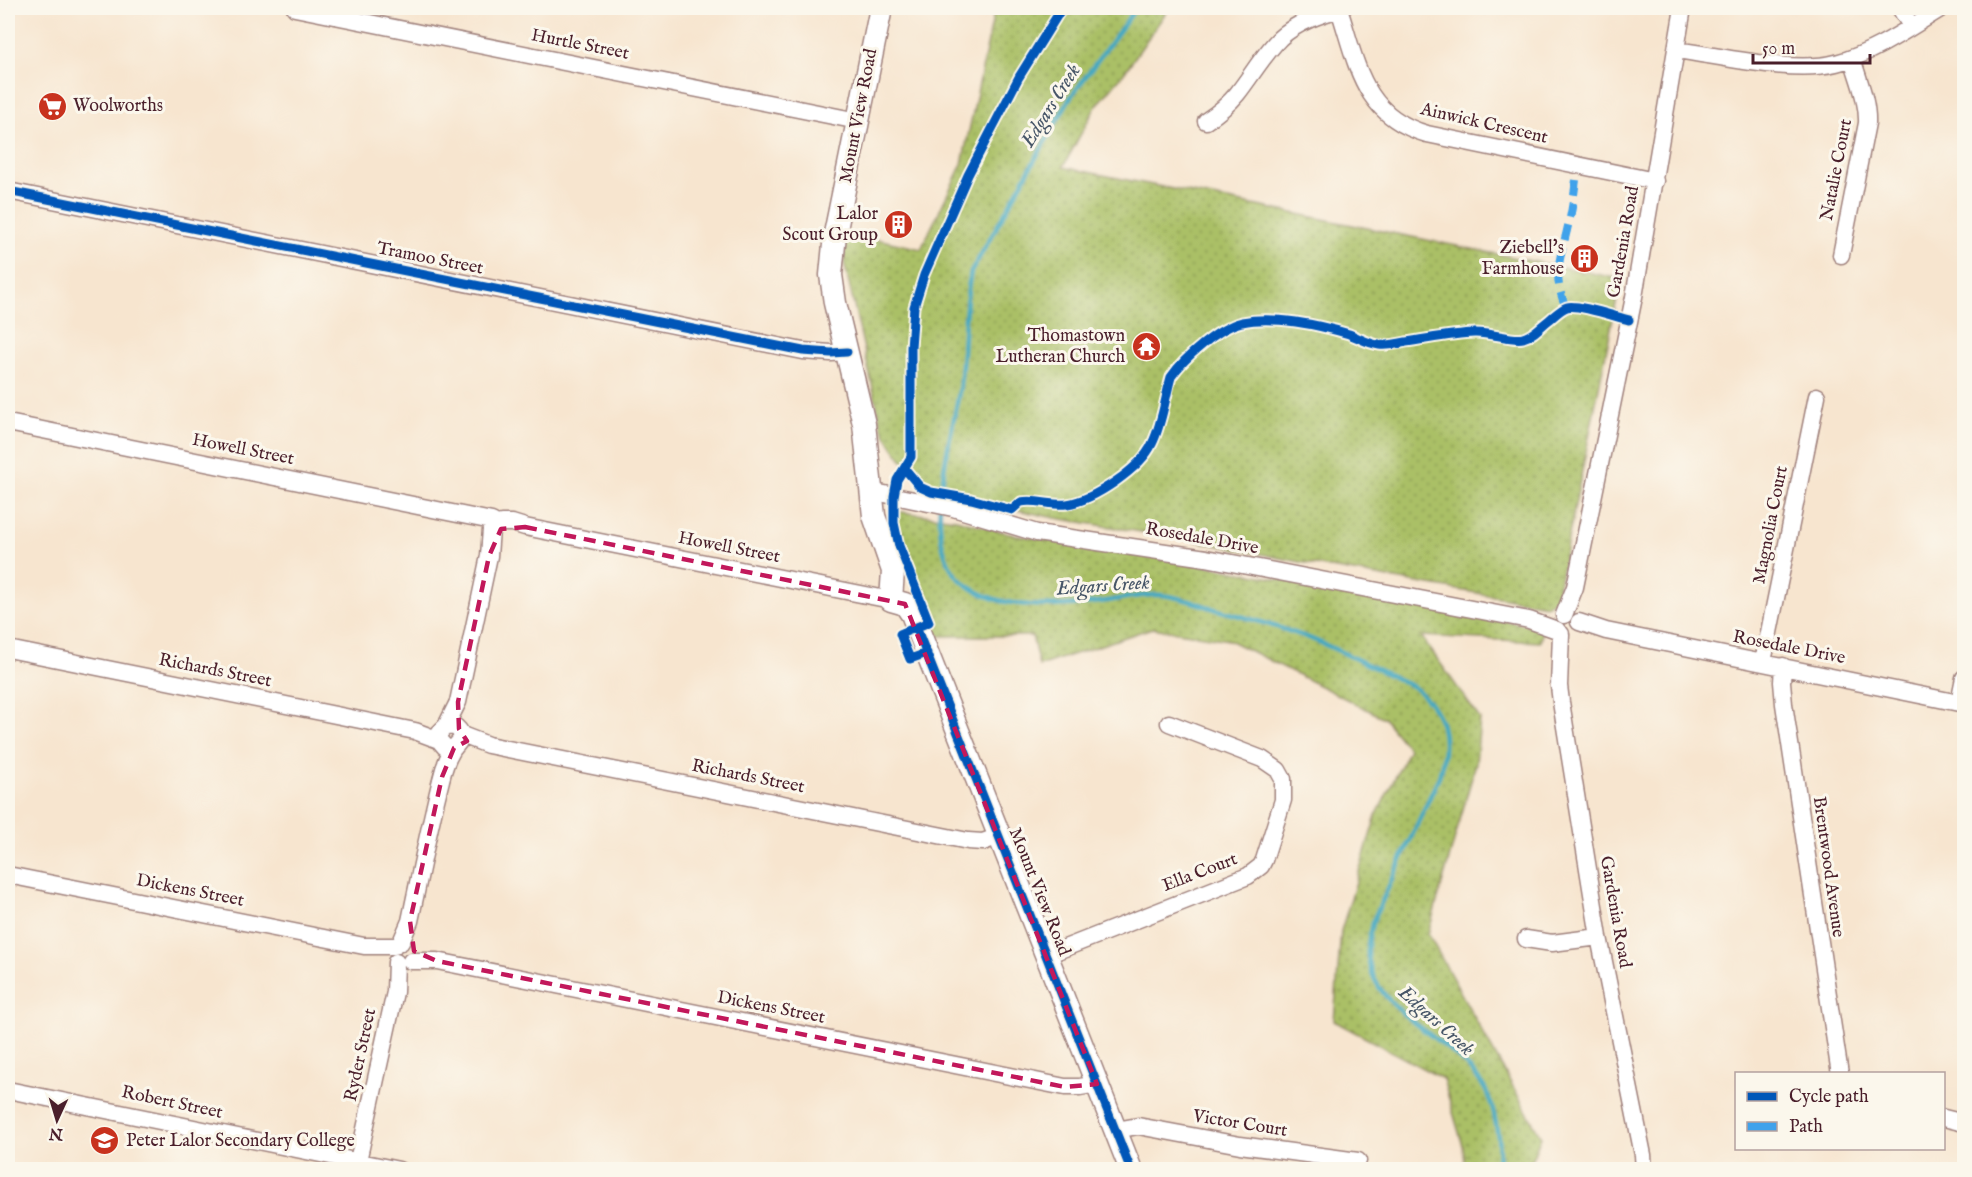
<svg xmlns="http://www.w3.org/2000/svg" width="1972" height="1177" viewBox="0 0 1972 1177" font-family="'IM FELL English',serif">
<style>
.park{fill:url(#park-dots);stroke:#7a7048;stroke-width:1.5}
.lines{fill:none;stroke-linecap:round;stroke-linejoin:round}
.stream{stroke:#43a8c3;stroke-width:4.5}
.street-casing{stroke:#a0827d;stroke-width:19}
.secondary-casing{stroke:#a0827d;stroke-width:25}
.street{stroke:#fff;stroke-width:16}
.secondary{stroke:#fff;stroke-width:22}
.quiet{stroke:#40a2eb;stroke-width:8;stroke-dasharray:15 8;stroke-linecap:butt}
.cycleway-casing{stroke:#fbf7ec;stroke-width:13}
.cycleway{stroke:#0057b8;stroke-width:9}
.marked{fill:none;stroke:#c2185b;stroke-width:4.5;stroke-dasharray:12 8;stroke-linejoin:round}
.labels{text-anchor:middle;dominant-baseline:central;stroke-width:6;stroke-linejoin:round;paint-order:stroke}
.street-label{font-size:18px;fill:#4a1f2b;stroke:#fbf7ec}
.poi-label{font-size:18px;fill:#4a1f2b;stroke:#fbf7ec;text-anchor:end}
.water-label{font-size:20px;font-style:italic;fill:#475668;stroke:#fbf7ec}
</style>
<defs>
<pattern id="park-dots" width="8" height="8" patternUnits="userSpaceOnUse" patternTransform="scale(1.5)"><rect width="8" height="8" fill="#aac066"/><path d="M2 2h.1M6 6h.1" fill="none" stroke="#8c9b54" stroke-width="1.8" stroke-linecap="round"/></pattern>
</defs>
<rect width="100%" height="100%" fill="#fbf7ec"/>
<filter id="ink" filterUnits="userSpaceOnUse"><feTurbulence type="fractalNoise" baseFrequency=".0167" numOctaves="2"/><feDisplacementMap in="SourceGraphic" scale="12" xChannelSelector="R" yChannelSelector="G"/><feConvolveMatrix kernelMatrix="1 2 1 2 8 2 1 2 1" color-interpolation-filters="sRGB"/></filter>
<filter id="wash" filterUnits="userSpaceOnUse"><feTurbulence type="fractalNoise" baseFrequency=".008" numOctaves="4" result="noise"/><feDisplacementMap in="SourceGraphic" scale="24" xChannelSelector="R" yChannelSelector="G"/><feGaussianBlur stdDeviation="1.35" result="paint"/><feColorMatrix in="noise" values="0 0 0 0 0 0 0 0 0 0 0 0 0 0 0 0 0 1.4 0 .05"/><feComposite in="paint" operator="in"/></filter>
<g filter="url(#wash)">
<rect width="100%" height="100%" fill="#f7e5cf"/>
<path class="park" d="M 995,8 L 1169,8 L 1124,73 L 1095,108 L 1063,167 L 1621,279 L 1556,599 L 1546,605 L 1325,567 L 1185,539 L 1055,518 L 999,506 L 955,493 C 948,488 940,491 932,487 C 912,478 892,447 882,428 L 844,262 L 846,232 L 921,249 L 962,164 Z
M 894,511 L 956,519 L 1014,535 L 1153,556 L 1543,628 L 1540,642 L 1421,636 L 1480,719 L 1476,763 L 1428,934 L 1541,1137 L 1528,1169 L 1465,1169 L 1463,1146 L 1443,1079 L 1334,1021 L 1341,931 L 1376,816 L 1409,749 L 1384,718 L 1229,640 L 1152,628 L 1039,666 L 1032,636 L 931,636 Z"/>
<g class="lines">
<path class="stream" d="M 1136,8 L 1070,98 L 971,272 C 963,309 965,347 960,385 C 953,436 924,520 951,568 C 960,584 981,595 998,600 C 1034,609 1071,606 1107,601 C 1125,598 1143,594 1161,595 C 1180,597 1200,604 1218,610 C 1249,618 1279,627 1309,638 C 1344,652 1378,670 1412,686 C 1445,711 1450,738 1439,777 L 1372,923 C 1369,937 1366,949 1369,963 C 1374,987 1391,1003 1408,1018 C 1434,1039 1468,1060 1485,1089 C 1491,1100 1494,1113 1496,1124 C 1499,1139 1500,1155 1497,1170"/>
</g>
</g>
<g filter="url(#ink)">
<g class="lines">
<defs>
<path id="street" d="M 295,8 L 858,121
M 1900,8 L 1911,26
M 1339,9 C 1357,64 1363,116 1427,134 L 1655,181
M 1676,50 C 1721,56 1793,74 1836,63 C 1874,53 1909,28 1942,8
M 1206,121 C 1218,113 1228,105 1237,94 C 1252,75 1263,55 1280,38 C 1297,22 1321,14 1343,8
M 8,191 L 803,351 L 831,353 L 847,352
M 1841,255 L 1867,123 C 1868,101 1858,79 1852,58
M 8,423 L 492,521
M 870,491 L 953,508 L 1037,533 L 1206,558 L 1529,620 L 1557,630
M 501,523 L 512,523 L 525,527 L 891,600
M 1564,615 L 1575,587 L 1634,297 L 1683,8
M 1579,622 L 1606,631 L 1964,704
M 1561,634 L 1559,686 L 1561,702 L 1599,937 L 1643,1155 L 1644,1170
M 8,649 L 415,731 L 439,740
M 1763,662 L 1817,396
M 1783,666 L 1782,682 L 1784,704 L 1840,1074
M 1959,702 L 1964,678
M 446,726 L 458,702 L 489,556 L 491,529
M 462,735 L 488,745 L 968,841 L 983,842 L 999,836
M 8,875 L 364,946 L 394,946
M 1526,939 L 1552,943 L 1599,937
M 401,942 L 410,921 C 420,874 429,827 441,780 C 443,771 448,757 453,749 C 459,741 467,737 456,727 L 446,726 L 439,733 L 439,740 L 445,747 L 454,748
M 1047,955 L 1248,876 L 1261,866 L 1264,860 L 1283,800 L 1283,779 L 1278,770 L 1262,759 L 1169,723
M 411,961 L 437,961 L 1065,1087 L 1080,1087 L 1097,1084
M 8,1090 L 399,1170
M 1944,1118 L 1964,1123
M 1116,1130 L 1138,1126 L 1240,1145 L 1358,1161
M 358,1161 L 395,992 L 396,962"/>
<path id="secondary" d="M 881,8 L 835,234 L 831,275 L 835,303 L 864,424 L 874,516 L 893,571 L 891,600 L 905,604 L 912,614 L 1131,1170"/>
</defs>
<use href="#street" class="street-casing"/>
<use href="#secondary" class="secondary-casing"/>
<use href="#street" class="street"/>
<use href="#secondary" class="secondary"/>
<path class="quiet" d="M 1566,307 C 1551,275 1561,258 1568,226 C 1572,211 1574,195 1576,180"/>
<defs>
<path id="cycleway" d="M 8,191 L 803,351 L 831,353 L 847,352
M 905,469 L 920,487 L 931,492 L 971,499 L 1012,510 L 1021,502 C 1037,499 1052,506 1067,504 C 1094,500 1141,468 1152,444 C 1162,424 1165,399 1171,377 C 1185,357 1218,328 1242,322 C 1273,315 1319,325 1349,334 C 1359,338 1369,344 1379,345 C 1388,346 1397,344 1406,342 C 1428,339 1451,334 1474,333 C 1488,332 1514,341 1523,338 C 1533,336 1541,326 1549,320 C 1554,316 1561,309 1567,307 C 1578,304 1616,317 1629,320
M 916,627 L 1131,1170
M 927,653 L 910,659 L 900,634 L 929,622 L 899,546 L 894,523 L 894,496 L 897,480 L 911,457 L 911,347 L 914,307 L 924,275 L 968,175 L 1019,77 L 1062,8"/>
</defs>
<use href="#cycleway" class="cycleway-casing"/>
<use href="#cycleway" class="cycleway"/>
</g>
</g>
<path class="marked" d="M 525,527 L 905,604 L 1097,1084 L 1065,1087 L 437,961 L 414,951 L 410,921 L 442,777 L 454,748 L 467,741 L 459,729 L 458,702 L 489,556 L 501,529 Z"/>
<defs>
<symbol id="supermarket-disc" viewBox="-11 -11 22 22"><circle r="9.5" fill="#c8321e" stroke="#fbf7ec"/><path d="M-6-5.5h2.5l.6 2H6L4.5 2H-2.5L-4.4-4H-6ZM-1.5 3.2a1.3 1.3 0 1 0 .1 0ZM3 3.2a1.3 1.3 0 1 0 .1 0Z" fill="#fff"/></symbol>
<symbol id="building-disc" viewBox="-11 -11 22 22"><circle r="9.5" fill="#c8321e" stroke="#fbf7ec"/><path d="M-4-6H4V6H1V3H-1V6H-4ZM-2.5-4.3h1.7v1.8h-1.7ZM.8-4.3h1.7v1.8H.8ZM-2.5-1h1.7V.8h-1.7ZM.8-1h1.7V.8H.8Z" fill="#fff"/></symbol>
<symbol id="temple-disc" viewBox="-11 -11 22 22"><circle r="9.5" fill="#c8321e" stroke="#fbf7ec"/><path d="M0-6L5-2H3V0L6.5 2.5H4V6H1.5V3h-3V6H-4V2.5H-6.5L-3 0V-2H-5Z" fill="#fff"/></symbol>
<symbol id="school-disc" viewBox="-11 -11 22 22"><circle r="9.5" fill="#c8321e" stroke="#fbf7ec"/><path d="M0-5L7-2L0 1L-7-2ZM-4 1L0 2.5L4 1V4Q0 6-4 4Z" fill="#fff"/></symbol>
</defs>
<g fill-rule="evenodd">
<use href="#supermarket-disc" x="36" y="90" width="33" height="33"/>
<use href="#building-disc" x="882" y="208" width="33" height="33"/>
<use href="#building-disc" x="1568" y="242" width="33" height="33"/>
<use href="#temple-disc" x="1130" y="330" width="33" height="33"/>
<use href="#school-disc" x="88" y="1124" width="33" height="33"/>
</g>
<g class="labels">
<g class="street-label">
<text transform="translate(580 45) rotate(11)">Hurtle Street</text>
<text transform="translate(859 116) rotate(-79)">Mount View Road</text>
<text transform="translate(1484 124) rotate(13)">Ainwick Crescent</text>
<text transform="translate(1837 170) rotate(-79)">Natalie Court</text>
<text transform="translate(1624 242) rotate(-80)">Gardenia Road</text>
<text transform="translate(430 259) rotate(11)">Tramoo Street</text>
<text transform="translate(243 450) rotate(11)">Howell Street</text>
<text transform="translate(1771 525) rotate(-79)">Magnolia Court</text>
<text transform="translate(1202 539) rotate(10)">Rosedale Drive</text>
<text transform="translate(729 548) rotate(11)">Howell Street</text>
<text transform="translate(1789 648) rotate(11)">Rosedale Drive</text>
<text transform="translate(215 671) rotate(11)">Richards Street</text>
<text transform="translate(748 777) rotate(11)">Richards Street</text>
<text transform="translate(1828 867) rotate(82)">Brentwood Avenue</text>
<text transform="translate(1200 873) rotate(-21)">Ella Court</text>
<text transform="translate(190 891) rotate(11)">Dickens Street</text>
<text transform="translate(1039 892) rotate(68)">Mount View Road</text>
<text transform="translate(1615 912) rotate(80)">Gardenia Road</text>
<text transform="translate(771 1008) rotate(11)">Dickens Street</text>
<text transform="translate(361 1055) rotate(-78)">Ryder Street</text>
<text transform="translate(172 1103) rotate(12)">Robert Street</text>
<text transform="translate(1240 1124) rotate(9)">Victor Court</text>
</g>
<g class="poi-label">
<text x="73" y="106" text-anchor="start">Woolworths</text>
<text x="878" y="214">Lalor<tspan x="878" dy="21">Scout Group</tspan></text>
<text x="1564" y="248">Ziebell's<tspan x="1564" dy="21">Farmhouse</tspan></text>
<text x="1125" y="336">Thomastown<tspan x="1125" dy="21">Lutheran Church</tspan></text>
<text x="126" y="1141" text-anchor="start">Peter Lalor Secondary College</text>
</g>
<g class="water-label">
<text transform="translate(1051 106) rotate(-58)">Edgars Creek</text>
<text transform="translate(1103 586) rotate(-4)">Edgars Creek</text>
<text transform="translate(1436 1021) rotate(42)">Edgars Creek</text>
</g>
</g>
<rect width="1972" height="1177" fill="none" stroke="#fbf7ec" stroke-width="30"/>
<rect x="1735" y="1072" width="210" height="78" fill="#fbf7ec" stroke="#b4a19f" stroke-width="1.5"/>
<rect x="1747" y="1092" width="30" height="9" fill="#0057b8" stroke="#b4a19f" stroke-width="1.5"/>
<text x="1789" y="1102" font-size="18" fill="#4a1f2b">Cycle path</text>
<rect x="1747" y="1122" width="30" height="9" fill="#40a2eb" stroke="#b4a19f" stroke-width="1.5"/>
<text x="1789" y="1132" font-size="18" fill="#4a1f2b">Path</text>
<g transform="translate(57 1120) rotate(184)" stroke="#fbf7ec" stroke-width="4.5" paint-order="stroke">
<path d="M0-4.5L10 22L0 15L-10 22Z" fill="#4a1f2b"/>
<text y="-9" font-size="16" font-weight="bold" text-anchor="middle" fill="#4a1f2b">N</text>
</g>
<path d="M1753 54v9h117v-9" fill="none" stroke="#4a1f2b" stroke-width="3"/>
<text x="1762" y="54" font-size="18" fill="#4a1f2b" stroke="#fbf7ec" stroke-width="4.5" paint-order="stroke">50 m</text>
</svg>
